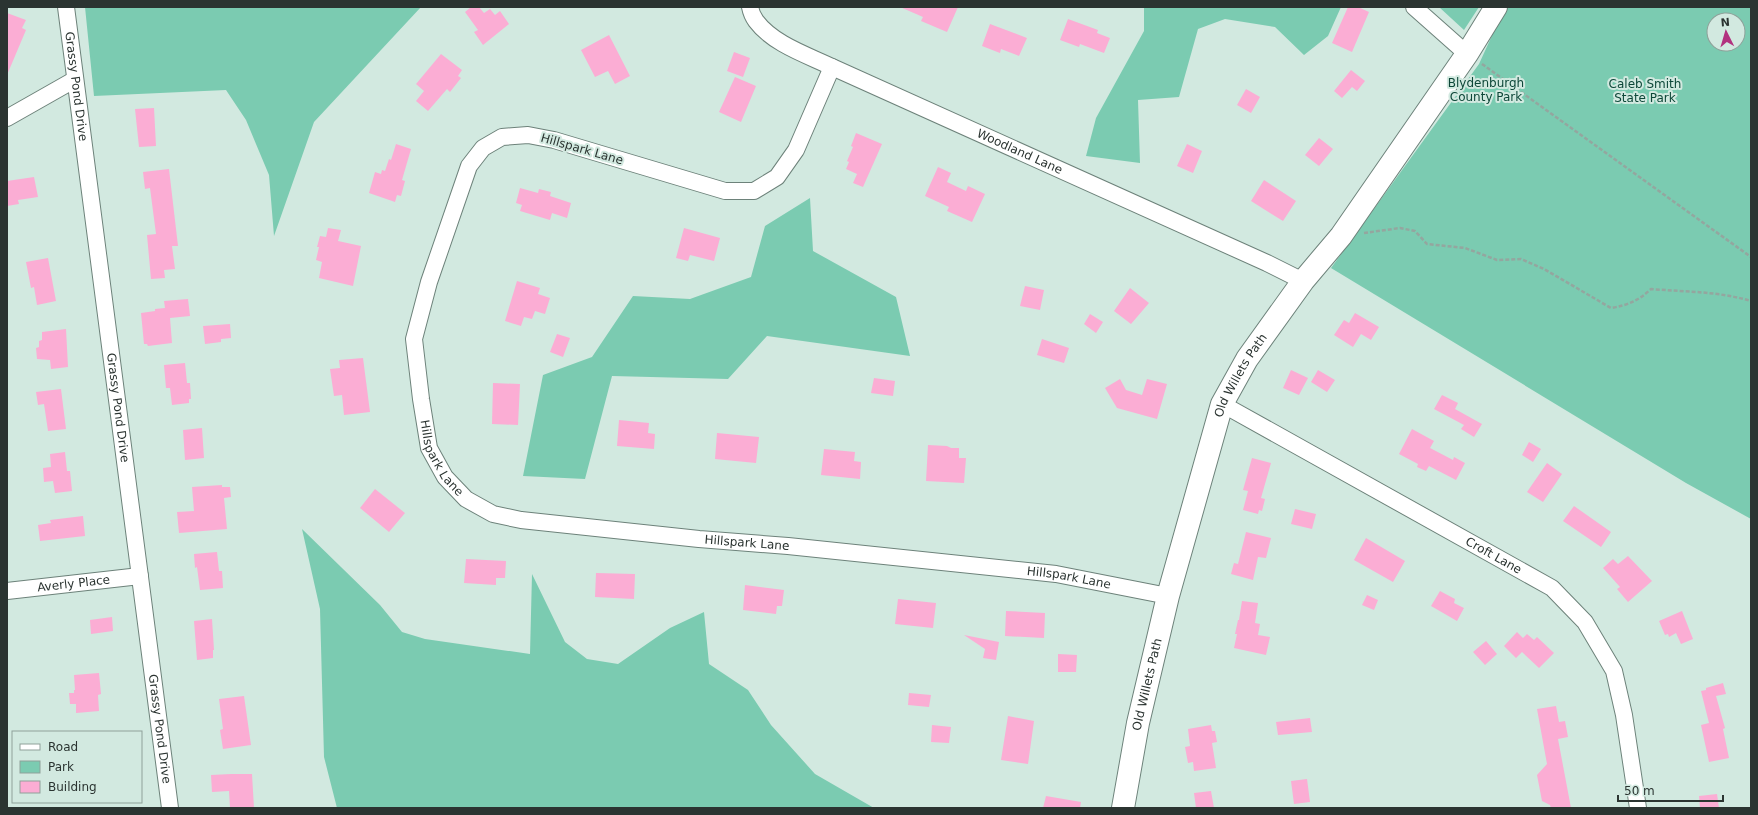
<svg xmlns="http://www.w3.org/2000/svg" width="1758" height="815" viewBox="0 0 1758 815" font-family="'DejaVu Sans',sans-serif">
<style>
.green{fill:#7bcbb1;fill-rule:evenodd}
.building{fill:#fbadd4}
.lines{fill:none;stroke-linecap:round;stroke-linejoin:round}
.minor-casing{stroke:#6d827a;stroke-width:18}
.secondary-casing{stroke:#6d827a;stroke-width:24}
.path{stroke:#94a69f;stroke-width:2.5;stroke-dasharray:4 2;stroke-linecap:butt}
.minor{stroke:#fff;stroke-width:16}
.secondary{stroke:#fff;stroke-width:22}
.labels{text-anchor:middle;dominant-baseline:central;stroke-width:4;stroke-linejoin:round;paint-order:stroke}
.park-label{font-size:12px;fill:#0d4738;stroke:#d2e9e0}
.street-label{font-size:12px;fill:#2b3431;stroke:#d2e9e0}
</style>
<rect width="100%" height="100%" fill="#d2e9e0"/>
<path class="green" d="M 85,7 L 421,7 L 314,122 L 274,236 L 269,175 L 246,120 L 226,90 L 94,96 Z
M 1144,7 L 1341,7 L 1328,36 L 1304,55 L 1275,27 L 1225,19 L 1198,29 L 1179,97 L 1138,100 L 1140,163 L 1086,156 L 1096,118 L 1144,31 Z
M 1439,7 L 1479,7 L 1464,30 Z
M 1505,7 L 1751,7 L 1751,519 L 1686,483 L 1331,268 L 1479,64 ZM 1714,20 L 1738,20 L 1738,44 L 1714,44 Z
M 810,198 L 813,251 L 896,297 L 910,356 L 767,336 L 728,379 L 612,376 L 585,479 L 523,476 L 543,375 L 592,357 L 633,296 L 690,299 L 751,277 L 765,226 Z
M 302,529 L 380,605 L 402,632 L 425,639 L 530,654 L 532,574 L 565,642 L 587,659 L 618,664 L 670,628 L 704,612 L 709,664 L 748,690 L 771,725 L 815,774 L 874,808 L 337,808 L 324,757 L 320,609 Z"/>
<path class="building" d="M 471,7 L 479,7 L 484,13 L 490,9 L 495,15 L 500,11 L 509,24 L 483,45 L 474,32 L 478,30 L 465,12 Z
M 900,7 L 958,7 L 947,32 L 921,21 L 923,17 Z
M 1348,7 L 1358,7 L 1369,12 L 1352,52 L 1332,43 Z
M 7,13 L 26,20 L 22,28 L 26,30 L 7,75 Z
M 1068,19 L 1098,30 L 1097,33 L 1110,38 L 1104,53 L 1080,44 L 1079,47 L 1060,40 Z
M 990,24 L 1027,38 L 1019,56 L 1001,49 L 1000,53 L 982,46 Z
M 609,35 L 630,76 L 615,84 L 608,71 L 595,77 L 581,50 Z
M 734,52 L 750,58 L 743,77 L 727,71 Z
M 441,54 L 462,70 L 458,76 L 461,78 L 450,92 L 447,89 L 428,111 L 416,101 L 424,91 L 416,84 Z
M 1351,70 L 1365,81 L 1357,91 L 1352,87 L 1342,98 L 1334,91 Z
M 735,77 L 756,86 L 741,122 L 719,112 Z
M 1246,89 L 1260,97 L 1251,113 L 1237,105 Z
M 154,108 L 156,146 L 139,147 L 135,109 Z
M 856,133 L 882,144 L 863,187 L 853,183 L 857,174 L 846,169 L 849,162 L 847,161 L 853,147 L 851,146 Z
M 1319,138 L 1333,149 L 1319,166 L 1305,155 Z
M 396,144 L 411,149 L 402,180 L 405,181 L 401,196 L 397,195 L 395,202 L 369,193 L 375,172 L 381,174 L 382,170 L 385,171 L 389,159 L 391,160 Z
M 1187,144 L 1202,151 L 1193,173 L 1177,166 Z
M 938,167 L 951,173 L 947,182 L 966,191 L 968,186 L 985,194 L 972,222 L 947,211 L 949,207 L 925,196 Z
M 169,169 L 178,246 L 172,246 L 175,269 L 164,270 L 165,278 L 151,279 L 147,235 L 156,234 L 150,188 L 145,189 L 143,172 Z
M 34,177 L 38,197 L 18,200 L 19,204 L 7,206 L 7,181 Z
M 1264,180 L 1296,201 L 1283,221 L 1251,201 Z
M 520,188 L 538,193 L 539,189 L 551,192 L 550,196 L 571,203 L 567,218 L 552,213 L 550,220 L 520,211 L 522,205 L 516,203 Z
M 328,228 L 341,230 L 338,241 L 361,246 L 353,286 L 319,278 L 322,262 L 316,260 L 319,247 L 317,247 L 320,236 L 326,237 Z
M 684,228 L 720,238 L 714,261 L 690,255 L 688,261 L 676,258 Z
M 48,258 L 56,301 L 37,305 L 34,287 L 31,288 L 26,262 Z
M 517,281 L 540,288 L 538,294 L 550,298 L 545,314 L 535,311 L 532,319 L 524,317 L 521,326 L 505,321 Z
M 1025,286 L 1044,290 L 1040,310 L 1020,306 Z
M 1130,288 L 1149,303 L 1131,324 L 1114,311 Z
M 188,299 L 190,316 L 170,318 L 172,343 L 148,346 L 147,344 L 144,344 L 141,313 L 155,311 L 155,309 L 165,308 L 164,301 Z
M 1355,313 L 1379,327 L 1371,340 L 1361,334 L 1353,347 L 1334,335 L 1344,320 L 1349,323 Z
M 1090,314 L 1103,322 L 1096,333 L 1084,324 Z
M 230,324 L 231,338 L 221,339 L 221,342 L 205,344 L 203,326 Z
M 66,329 L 68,367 L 51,369 L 50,360 L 37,359 L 36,348 L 39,347 L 39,341 L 42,340 L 42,332 Z
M 557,334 L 570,338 L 563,357 L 550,352 Z
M 1042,339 L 1069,348 L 1064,363 L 1037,355 Z
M 363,358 L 370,412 L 344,415 L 342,395 L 334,396 L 330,369 L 340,368 L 339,360 Z
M 185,363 L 187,383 L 190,383 L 191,399 L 189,399 L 189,403 L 172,405 L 170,388 L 166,388 L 164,365 Z
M 1291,370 L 1308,378 L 1299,395 L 1283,388 Z
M 1318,370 L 1335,380 L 1327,392 L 1311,382 Z
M 874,378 L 895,381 L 893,396 L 871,393 Z
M 1120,379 L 1126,390 L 1142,395 L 1147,379 L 1167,384 L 1157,419 L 1117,408 L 1105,388 Z
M 493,383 L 520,384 L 518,425 L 492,424 Z
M 61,389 L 66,429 L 48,431 L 44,404 L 38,405 L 36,392 Z
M 1442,395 L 1458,403 L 1455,409 L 1482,424 L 1474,437 L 1461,429 L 1464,425 L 1434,409 Z
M 619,420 L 649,423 L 648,433 L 655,434 L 654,449 L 617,446 Z
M 202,428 L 204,458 L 185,460 L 183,430 Z
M 1412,429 L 1434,441 L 1430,448 L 1453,460 L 1454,457 L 1465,463 L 1456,480 L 1429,466 L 1426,471 L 1417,467 L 1418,464 L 1399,454 Z
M 717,433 L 759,437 L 756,463 L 715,459 Z
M 1529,442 L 1541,449 L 1533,462 L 1522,455 Z
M 928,445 L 947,446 L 951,448 L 959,448 L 959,458 L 966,458 L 964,483 L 926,481 Z
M 824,449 L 855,452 L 854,461 L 861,462 L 860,479 L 821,475 Z
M 65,452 L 67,471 L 70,471 L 72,491 L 55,493 L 53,481 L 44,482 L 43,468 L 51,467 L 50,454 Z
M 1252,458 L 1271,463 L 1261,498 L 1265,499 L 1262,511 L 1259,510 L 1258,514 L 1243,510 L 1248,491 L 1243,490 Z
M 1547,463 L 1562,474 L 1543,502 L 1527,492 Z
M 222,485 L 222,487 L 230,487 L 231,497 L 224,498 L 227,529 L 179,533 L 177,512 L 194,511 L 192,487 Z
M 375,489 L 405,513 L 389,532 L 360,508 Z
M 1574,506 L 1611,532 L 1601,547 L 1563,521 Z
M 1295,509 L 1316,514 L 1312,529 L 1291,524 Z
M 83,516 L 85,536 L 40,541 L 38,525 L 51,523 L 50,520 Z
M 1246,532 L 1271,538 L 1266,558 L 1258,557 L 1253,580 L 1231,574 L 1234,563 L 1238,564 Z
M 1366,538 L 1405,561 L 1393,582 L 1354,560 Z
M 217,552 L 219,571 L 222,571 L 223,588 L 200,590 L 197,567 L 195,568 L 194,554 Z
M 1628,556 L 1652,581 L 1628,602 L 1617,589 L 1620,587 L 1603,568 L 1613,559 L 1618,564 Z
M 466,559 L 506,561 L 505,578 L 496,578 L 496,585 L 464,583 Z
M 596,573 L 635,574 L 634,599 L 595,597 Z
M 745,585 L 784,590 L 782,606 L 777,606 L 776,614 L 743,610 Z
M 1440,591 L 1455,599 L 1454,603 L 1464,608 L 1457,621 L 1431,606 Z
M 1367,595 L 1378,600 L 1374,610 L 1362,605 Z
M 898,599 L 936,603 L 933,628 L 895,624 Z
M 1242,601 L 1258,603 L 1255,623 L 1260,624 L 1258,635 L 1270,637 L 1266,655 L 1234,648 L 1237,634 L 1235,634 L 1238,620 L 1239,620 Z
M 1006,611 L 1045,613 L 1044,638 L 1005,636 Z
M 1682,611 L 1693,639 L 1681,644 L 1676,633 L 1669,637 L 1668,634 L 1665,635 L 1659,621 Z
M 112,617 L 113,631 L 91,634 L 90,620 Z
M 212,619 L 214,650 L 213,650 L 213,658 L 197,660 L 194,621 Z
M 1517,632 L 1523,638 L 1527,634 L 1534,640 L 1537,637 L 1554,653 L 1539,668 L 1522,652 L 1516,658 L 1504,646 Z
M 964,635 L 999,642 L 996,660 L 983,658 L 985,649 Z
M 1486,641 L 1497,654 L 1485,665 L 1473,652 Z
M 1058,654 L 1077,655 L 1076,672 L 1058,672 Z
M 99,673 L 101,694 L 98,695 L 99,711 L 76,713 L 76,704 L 70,704 L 69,693 L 74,693 L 74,690 L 75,690 L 74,675 Z
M 1723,683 L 1726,694 L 1716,696 L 1725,728 L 1723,729 L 1729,758 L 1709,762 L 1701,725 L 1709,723 L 1701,691 L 1706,690 L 1706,688 Z
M 909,693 L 931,695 L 929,707 L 908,705 Z
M 244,696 L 251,745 L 223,749 L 220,730 L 223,729 L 219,699 Z
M 1556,706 L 1559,722 L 1565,721 L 1568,737 L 1558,739 L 1571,808 L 1551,808 L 1550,805 L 1542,801 L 1537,775 L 1547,764 L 1537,709 Z
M 1008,716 L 1034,721 L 1028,764 L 1001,760 Z
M 1310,718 L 1312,732 L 1278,735 L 1276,722 Z
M 932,725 L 951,727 L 949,743 L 931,742 Z
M 1211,725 L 1212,731 L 1215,731 L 1217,742 L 1212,743 L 1216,768 L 1194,771 L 1193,762 L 1188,763 L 1185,747 L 1190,746 L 1188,729 Z
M 231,774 L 252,774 L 254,808 L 230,808 L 229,791 L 212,792 L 211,775 Z
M 1307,779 L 1310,802 L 1294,804 L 1291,781 Z
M 1211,791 L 1214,808 L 1196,808 L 1194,793 Z
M 1717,794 L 1719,808 L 1700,808 L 1699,796 Z
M 1046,796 L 1081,802 L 1080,808 L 1043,808 Z"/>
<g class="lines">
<defs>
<g id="minor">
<path id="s1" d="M 66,7 L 170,808"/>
<path id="s2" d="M 750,7 C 751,12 753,17 756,21 C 773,44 807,55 832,67 L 1267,263 L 1303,281"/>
<path d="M 1414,7 L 1467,54"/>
<path id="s3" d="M 832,67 L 796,150 L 777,177 L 754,191 L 725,191 L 554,140 L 528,135 L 502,137 L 483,148 L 469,166 L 429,282 L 414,339 L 421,399 L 429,448 L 445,477 L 466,499 L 493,514 L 521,520 L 699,539 L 788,546 L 1056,574 L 1168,596"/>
<path d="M 7,118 L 74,80"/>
<path id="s4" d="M 1222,404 L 1552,588 L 1585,622 L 1614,671 L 1624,715 L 1638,808"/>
<path id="s5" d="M 7,591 L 140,576"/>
</g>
<g id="secondary">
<path id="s6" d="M 1123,808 L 1138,723 L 1168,596 L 1222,404 L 1247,359 L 1303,281 L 1341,236 L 1467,54 L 1496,7"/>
</g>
</defs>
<use href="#minor" class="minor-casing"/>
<use href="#secondary" class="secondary-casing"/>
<path class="path" d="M 1482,64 L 1751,257
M 1364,233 L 1400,228 L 1415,231 L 1427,244 L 1465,248 L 1497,260 L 1521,259 L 1544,269 L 1611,308 C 1628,305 1638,301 1651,289 C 1686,292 1717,291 1751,301"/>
<use href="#minor" class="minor"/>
<use href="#secondary" class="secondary"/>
</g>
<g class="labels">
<g class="park-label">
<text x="1486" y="83">Blydenburgh<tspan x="1486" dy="14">County Park</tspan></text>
<text x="1645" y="84">Caleb Smith<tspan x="1645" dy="14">State Park</tspan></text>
</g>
<g class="street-label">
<text stroke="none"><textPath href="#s1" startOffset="80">Grassy Pond Drive</textPath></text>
<text transform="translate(582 149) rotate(16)">Hillspark Lane</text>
<text stroke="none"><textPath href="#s2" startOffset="311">Woodland Lane</textPath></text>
<text stroke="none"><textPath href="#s6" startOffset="450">Old Willets Path</textPath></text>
<text stroke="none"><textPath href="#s1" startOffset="404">Grassy Pond Drive</textPath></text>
<text stroke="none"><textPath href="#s3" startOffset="761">Hillspark Lane</textPath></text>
<text stroke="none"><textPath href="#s3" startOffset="1097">Hillspark Lane</textPath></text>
<text stroke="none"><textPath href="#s4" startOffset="311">Croft Lane</textPath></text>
<text stroke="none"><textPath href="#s3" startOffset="1421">Hillspark Lane</textPath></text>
<text stroke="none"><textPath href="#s5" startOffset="67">Averly Place</textPath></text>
<text stroke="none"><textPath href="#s6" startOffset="126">Old Willets Path</textPath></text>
<text stroke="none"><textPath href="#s1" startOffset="728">Grassy Pond Drive</textPath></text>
</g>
</g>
<rect width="1758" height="815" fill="none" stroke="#2b3431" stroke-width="16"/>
<rect x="12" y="731" width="130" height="72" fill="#d2e9e0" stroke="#8fa19a"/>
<rect x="20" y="744" width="20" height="6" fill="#ffffff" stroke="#8fa19a"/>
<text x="48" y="751" font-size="12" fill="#2b3431">Road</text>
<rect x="20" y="761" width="20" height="12" fill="#7bcbb1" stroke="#8fa19a"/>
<text x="48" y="771" font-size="12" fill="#2b3431">Park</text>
<rect x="20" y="781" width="20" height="12" fill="#fbadd4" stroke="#8fa19a"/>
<text x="48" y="791" font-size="12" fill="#2b3431">Building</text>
<g transform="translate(1726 32) rotate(355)"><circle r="19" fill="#d2e9e0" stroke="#8fa19a"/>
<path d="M0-3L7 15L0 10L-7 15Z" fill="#b2327f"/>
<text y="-6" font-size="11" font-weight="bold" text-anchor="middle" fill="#2b3431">N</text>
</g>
<path d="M1618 795v6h105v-6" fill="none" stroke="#2b3431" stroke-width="2"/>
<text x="1624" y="795" font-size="12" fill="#2b3431" stroke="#d2e9e0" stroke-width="3" paint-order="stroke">50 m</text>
</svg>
